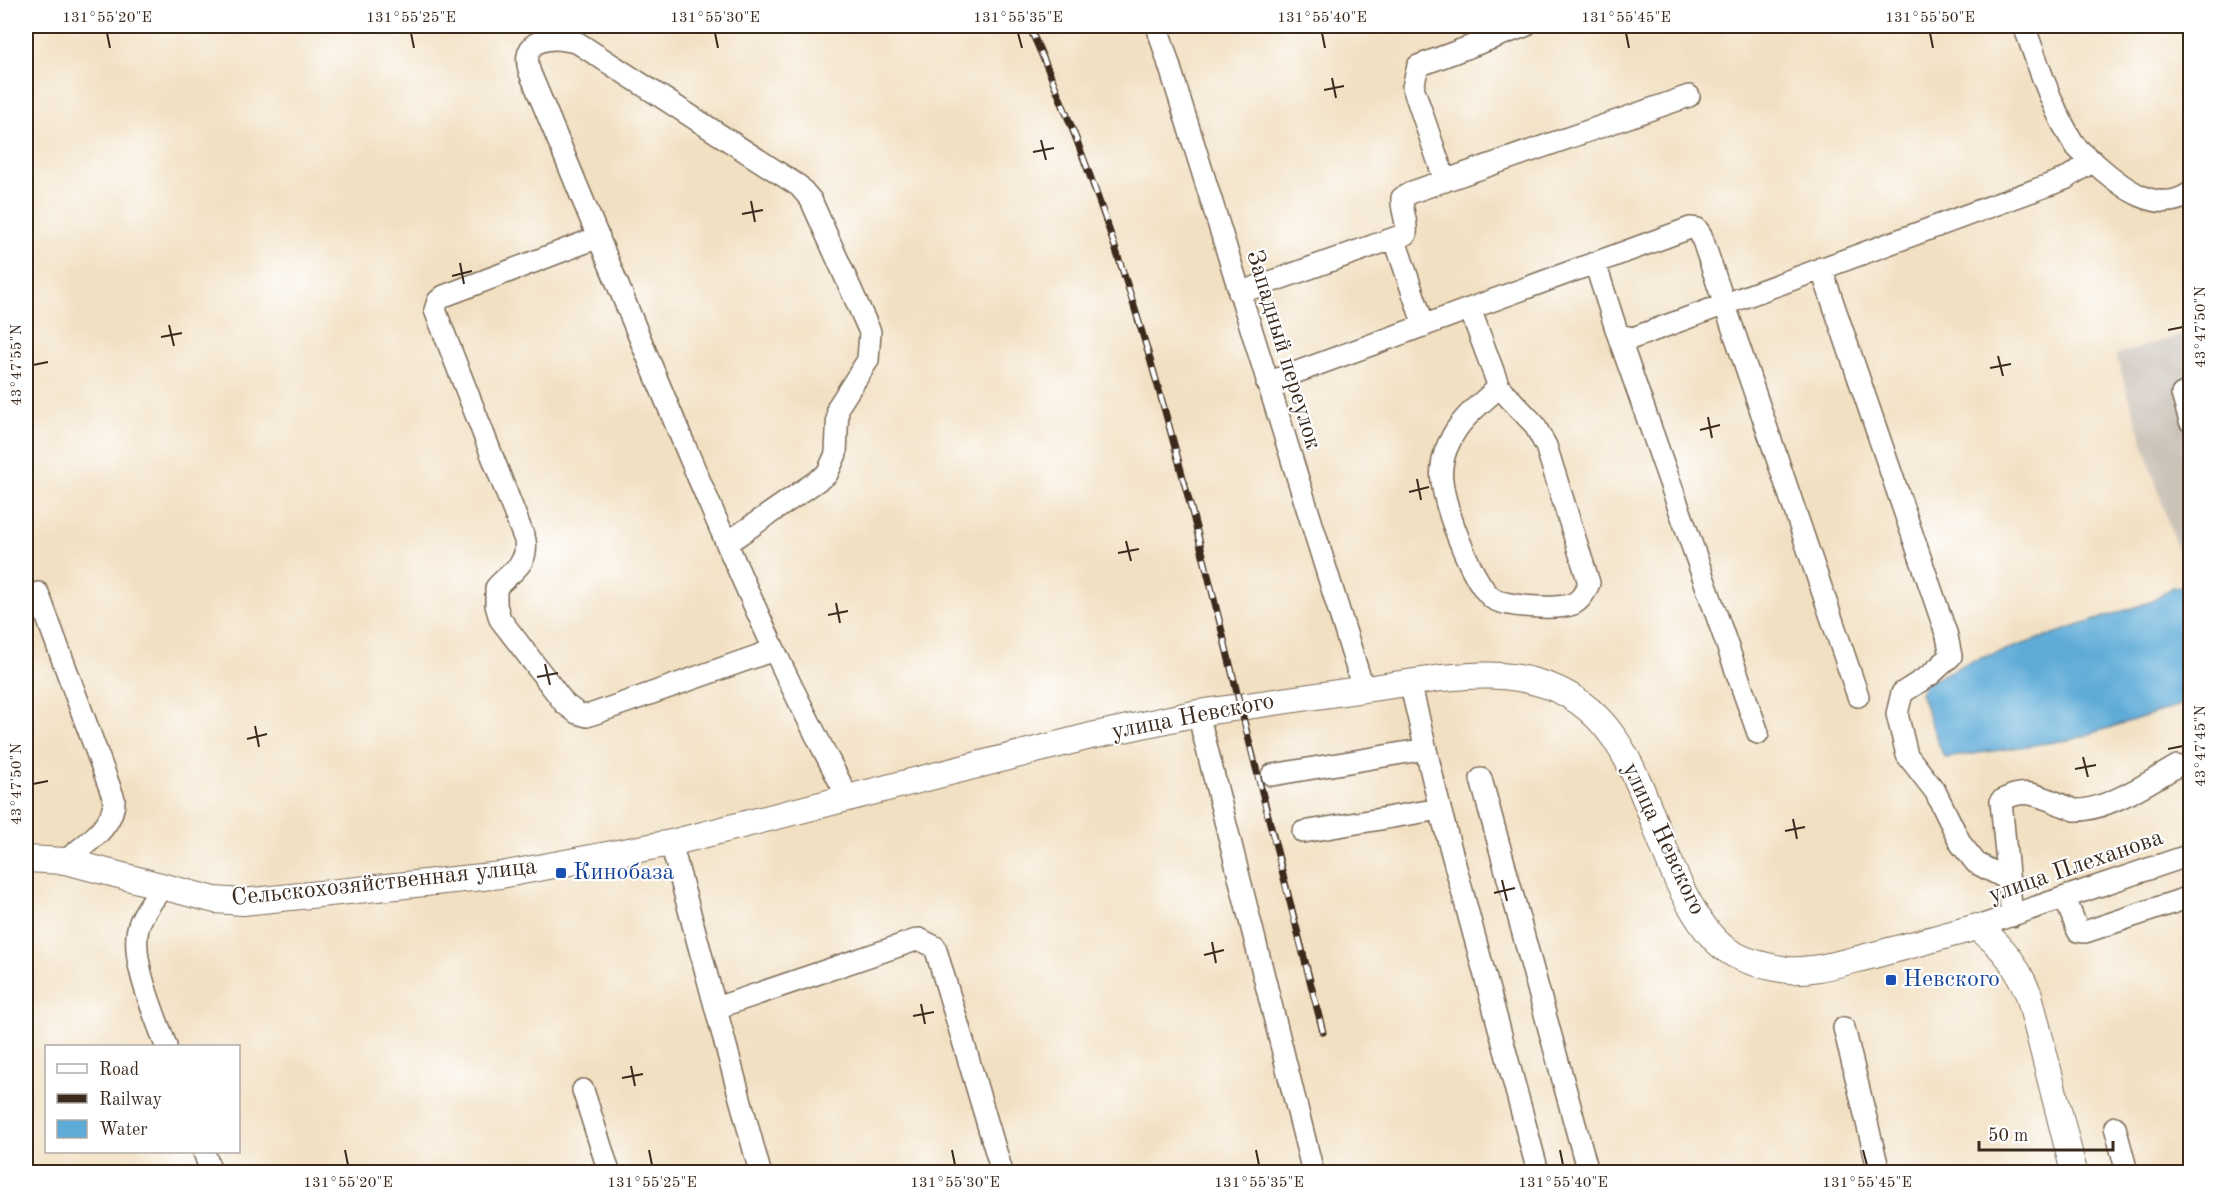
<svg xmlns="http://www.w3.org/2000/svg" width="2216" height="1198" viewBox="0 0 2216 1198" font-family="'Old Standard TT',serif">
<style>
.industrial{fill:#cbc2b8}
.water{fill:#5dabd7;stroke:#4c6a7a;stroke-width:1.5}
.lines{fill:none;stroke-linecap:round;stroke-linejoin:round}
.minor-casing{stroke:#7b6a57;stroke-width:24}
.major-casing{stroke:#7b6a57;stroke-width:28}
.minor{stroke:#fff;stroke-width:21}
.major{stroke:#fff;stroke-width:26}
.rail-casing{stroke:#3b2a1e;stroke-width:7}
.rail{stroke:#fff;stroke-width:4.5;stroke-dasharray:14;stroke-linecap:butt}
.ticks{fill:none;stroke:#3b2a1e;stroke-width:2}
.transit-dot{fill:#1a4fb4;stroke:#fff;stroke-width:2}
.labels{text-anchor:middle;dominant-baseline:central;stroke-width:4.5;stroke-linejoin:round;paint-order:stroke}
.street-label{font-size:24px;fill:#3b2a1e;stroke:#fff}
.transit-label{font-size:24px;fill:#164399;stroke:#fff;text-anchor:start}
.neatline{fill:none;stroke:#3b2a1e;stroke-width:2}
.ticks-label{font-size:15px;text-anchor:middle;fill:#3b2a1e}
</style>
<rect width="100%" height="100%" fill="#fff"/>
<filter id="ink" filterUnits="userSpaceOnUse"><feTurbulence type="fractalNoise" baseFrequency=".0167" numOctaves="2"/><feDisplacementMap in="SourceGraphic" scale="12" xChannelSelector="R" yChannelSelector="G"/><feConvolveMatrix kernelMatrix="1 2 1 2 8 2 1 2 1" color-interpolation-filters="sRGB"/></filter>
<filter id="wash" filterUnits="userSpaceOnUse"><feTurbulence type="fractalNoise" baseFrequency=".008" numOctaves="4" result="noise"/><feDisplacementMap in="SourceGraphic" scale="24" xChannelSelector="R" yChannelSelector="G"/><feGaussianBlur stdDeviation="1.35" result="paint"/><feColorMatrix in="noise" values="0 0 0 0 0 0 0 0 0 0 0 0 0 0 0 0 0 1.4 0 .05"/><feComposite in="paint" operator="in"/></filter>
<g filter="url(#wash)">
<rect width="100%" height="100%" fill="#f2e0c2"/>
<path class="industrial" d="M 2190,332 L 2190,592 L 2116,355 Z"/>
<path class="water" d="M 2190,586 L 2190,702 L 2074,739 L 1946,758 L 1943,755 L 1920,693 L 1924,684 L 1969,662 L 2153,601 L 2173,587 Z"/>
</g>
<g filter="url(#ink)">
<g class="lines">
<defs>
<path id="minor" d="M 1157,26 L 1363,688
M 2024,26 C 2039,66 2051,107 2074,144 C 2080,152 2090,159 2098,166 C 2122,187 2158,216 2190,193
M 1445,181 L 1413,87 L 1418,66 L 1525,26
M 599,237 L 444,296 L 438,301 L 435,310 L 525,540 C 529,566 510,571 496,588 L 496,605 L 500,619 L 565,704 L 577,713 L 587,716 L 774,650
M 1395,240 L 1424,326
M 1595,263 L 1618,335 L 1633,338 L 2065,179 L 2093,161
M 1821,268 L 1947,636 L 1951,656 L 1930,675 L 1902,693 L 1897,714 L 1907,755 L 1935,791 L 1961,844 L 1976,863 L 2009,880
M 1239,293 L 1406,234 C 1408,220 1401,211 1402,198 L 1412,192 L 1689,96
M 1470,309 L 1499,387 C 1481,404 1460,418 1450,441 C 1444,452 1440,468 1442,481 C 1445,508 1471,580 1492,598 C 1503,607 1559,610 1573,604 C 1581,600 1586,591 1589,583 L 1546,446 L 1534,424 L 1499,387
M 1618,335 L 1758,733
M 1267,383 L 1690,228 L 1697,229 L 1701,235 L 1858,696
M 2182,394 L 2190,421
M 727,543 L 827,474 L 836,454 L 838,407 L 868,360 L 870,332 L 811,200 L 799,186 L 578,43 C 553,35 518,37 530,73 C 611,265 687,460 774,649 C 797,700 824,750 849,800
M 38,593 L 114,799 C 115,827 85,844 65,861
M 1410,682 L 1440,809 L 1538,1172
M 1198,713 L 1313,1172
M 1272,775 L 1426,749
M 1481,779 L 1588,1172
M 1303,832 L 1440,809
M 671,843 L 760,1172
M 162,887 C 155,898 145,909 140,922 C 127,954 155,1015 166,1046
M 2065,898 L 2078,931 L 2085,932 L 2190,897
M 2012,916 L 2001,801 C 2024,787 2038,795 2062,805 C 2066,806 2071,809 2075,810 C 2104,812 2153,780 2177,766
M 1977,927 L 2190,855
M 716,1008 L 919,939 L 935,947 L 1002,1172
M 1844,1028 L 1879,1172
M 583,1090 L 609,1172
M 2115,1127 L 2127,1172
M 204,1152 L 211,1172"/>
<path id="major" d="M 26,859 L 65,861 L 215,900 L 243,902 L 501,875 L 671,843 L 1091,736 L 1198,713 L 1442,678 C 1474,675 1505,673 1536,682 C 1643,710 1645,836 1695,913 C 1703,926 1713,941 1727,950 C 1742,961 1769,967 1787,970 C 1809,972 1833,965 1854,960 C 1895,950 1936,938 1977,927 C 2005,948 2015,963 2029,995 L 2074,1172"/>
</defs>
<use href="#minor" class="minor-casing"/>
<use href="#major" class="major-casing"/>
<use href="#minor" class="minor"/>
<use href="#major" class="major"/>
<defs>
<path id="rail" d="M 1029,26 C 1127,241 1184,475 1240,705 C 1267,814 1295,923 1323,1032"/>
</defs>
<use href="#rail" class="rail-casing"/>
<use href="#rail" class="rail"/>
</g>
</g>
<path class="ticks" d="M 107,33 L 110,48M 411,33 L 414,48M 715,33 L 718,48M 1018,33 L 1022,48M 1322,33 L 1325,48M 1626,33 L 1629,48M 1930,33 L 1933,48M 1332,78 L 1336,98M 1324,90 L 1344,86M 1041,140 L 1046,160M 1033,152 L 1054,148M 751,201 L 755,222M 742,214 L 763,210M 460,263 L 464,284M 452,276 L 472,271M 169,325 L 174,346M 2168,330 L 2183,327M 161,337 L 182,333M 1998,356 L 2003,376M 33,365 L 48,362M 1990,368 L 2011,364M 1708,417 L 1712,438M 1700,430 L 1720,425M 1417,479 L 1421,500M 1409,492 L 1429,487M 1126,541 L 1131,561M 1118,553 L 1139,549M 836,603 L 840,623M 828,615 L 848,611M 545,664 L 550,685M 537,677 L 558,673M 255,726 L 259,747M 247,739 L 267,734M 2168,749 L 2183,746M 2083,757 L 2088,777M 2075,769 L 2096,765M 33,784 L 48,781M 1793,819 L 1797,839M 1785,831 L 1805,827M 1502,880 L 1507,901M 1494,893 L 1515,888M 1212,942 L 1216,963M 1204,955 L 1224,950M 921,1004 L 925,1024M 913,1016 L 934,1012M 631,1066 L 635,1086M 622,1078 L 643,1074M 345,1150 L 348,1165M 649,1150 L 652,1165M 952,1150 L 955,1165M 1256,1150 L 1259,1165M 1560,1150 L 1563,1165M 1863,1150 L 1867,1165"/>
<g class="transit-dot">
<rect x="555" y="867" width="12" height="12" rx="3"/>
<rect x="1885" y="974" width="12" height="12" rx="3"/>
</g>
<g class="labels">
<g class="street-label">
<text transform="translate(1283 350) rotate(73)">Западный переулок</text>
<text transform="translate(1193 717) rotate(-11)">улица Невского</text>
<text transform="translate(1663 839) rotate(65)">улица Невского</text>
<text transform="translate(2076 867) rotate(-19)">улица Плеханова</text>
<text transform="translate(384 883) rotate(-6)">Сельскохозяйственная улица</text>
</g>
<g class="transit-label">
<text x="573" y="873">Кинобаза</text>
<text x="1903" y="980">Невского</text>
</g>
</g>
<rect width="2216" height="1198" fill="none" stroke="#fff" stroke-width="66"/>
<rect x="45" y="1045" width="195" height="108" fill="#ffffff" stroke="#b1aaa5" stroke-width="1.5"/>
<rect x="57" y="1064" width="30" height="9" fill="#ffffff" stroke="#b1aaa5" stroke-width="1.5"/>
<text x="99" y="1075" font-size="18" fill="#3b2a1e">Road</text>
<rect x="57" y="1094" width="30" height="9" fill="#3b2a1e" stroke="#b1aaa5" stroke-width="1.5"/>
<text x="99" y="1105" font-size="18" fill="#3b2a1e">Railway</text>
<rect x="57" y="1120" width="30" height="18" fill="#5dabd7" stroke="#b1aaa5" stroke-width="1.5"/>
<text x="99" y="1135" font-size="18" fill="#3b2a1e">Water</text>
<path d="M1979 1141v9h134v-9" fill="none" stroke="#3b2a1e" stroke-width="3"/>
<text x="1988" y="1141" font-size="18" fill="#3b2a1e" stroke="#ffffff" stroke-width="4.5" paint-order="stroke">50 m</text>
<rect x="33" y="33" width="2150" height="1132" class="neatline"/>
<g class="ticks-label">
<text x="107" y="22">131°55'20"E</text>
<text x="411" y="22">131°55'25"E</text>
<text x="715" y="22">131°55'30"E</text>
<text x="1018" y="22">131°55'35"E</text>
<text x="1322" y="22">131°55'40"E</text>
<text x="1626" y="22">131°55'45"E</text>
<text x="1930" y="22">131°55'50"E</text>
<text transform="translate(2200 327) rotate(-90)" y="5">43°47'50"N</text>
<text transform="translate(16 365) rotate(-90)" y="5">43°47'55"N</text>
<text transform="translate(2200 746) rotate(-90)" y="5">43°47'45"N</text>
<text transform="translate(16 784) rotate(-90)" y="5">43°47'50"N</text>
<text x="348" y="1187">131°55'20"E</text>
<text x="652" y="1187">131°55'25"E</text>
<text x="955" y="1187">131°55'30"E</text>
<text x="1259" y="1187">131°55'35"E</text>
<text x="1563" y="1187">131°55'40"E</text>
<text x="1867" y="1187">131°55'45"E</text>
</g>
</svg>
